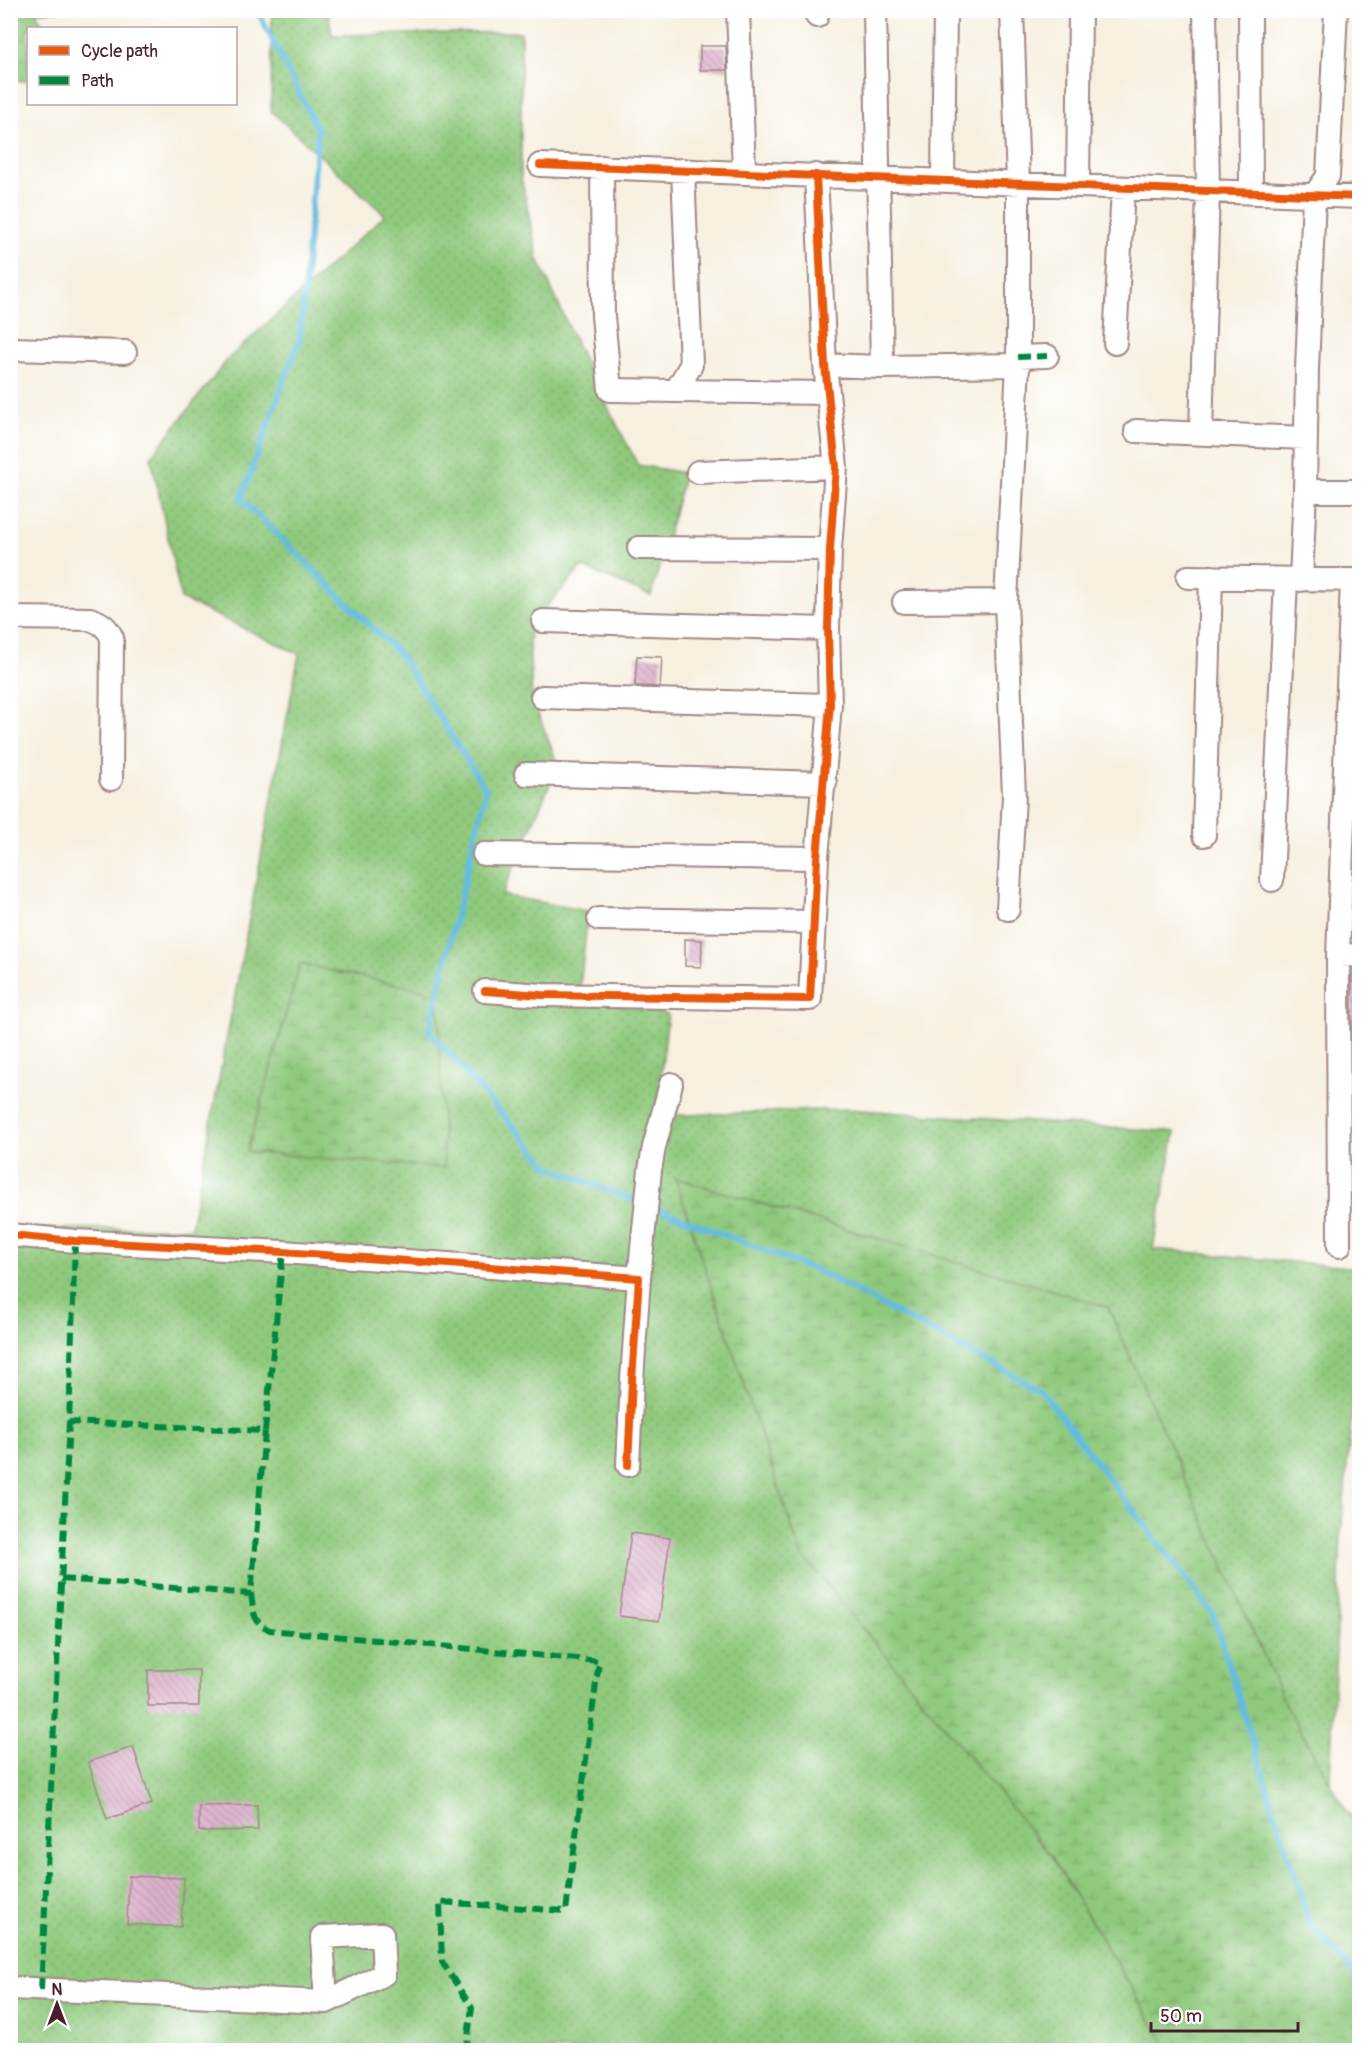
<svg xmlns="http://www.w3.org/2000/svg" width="1370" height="2061" viewBox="0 0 1370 2061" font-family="Pangolin,sans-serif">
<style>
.grass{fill:url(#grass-dots);stroke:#6c7454;stroke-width:1.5}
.wetland{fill:url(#wetland-marsh);stroke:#6c7454;stroke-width:1.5}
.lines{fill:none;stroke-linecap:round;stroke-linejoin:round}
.stream{stroke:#62bce0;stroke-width:6}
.building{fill:url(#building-back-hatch)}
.street-casing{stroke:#a08886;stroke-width:26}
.street{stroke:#fff;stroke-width:22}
.quiet{stroke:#00873e;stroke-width:6;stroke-dasharray:12 6;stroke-linecap:butt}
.cycleway-casing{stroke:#fff;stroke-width:11}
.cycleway{stroke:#e8590c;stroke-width:8}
</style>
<defs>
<pattern id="grass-dots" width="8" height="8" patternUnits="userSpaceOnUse" patternTransform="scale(1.5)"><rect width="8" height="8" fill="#8fc97d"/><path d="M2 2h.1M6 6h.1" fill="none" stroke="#7dac6c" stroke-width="1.8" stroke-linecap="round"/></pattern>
<pattern id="wetland-marsh" width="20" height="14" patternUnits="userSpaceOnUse" patternTransform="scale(1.5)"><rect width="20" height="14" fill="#8fc97d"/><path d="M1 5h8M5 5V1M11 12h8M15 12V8" fill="none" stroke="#7dac6c"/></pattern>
<pattern id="building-back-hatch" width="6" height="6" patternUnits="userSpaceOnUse" patternTransform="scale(1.5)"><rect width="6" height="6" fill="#ddb2cd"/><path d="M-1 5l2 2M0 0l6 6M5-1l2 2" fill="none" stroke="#b590a7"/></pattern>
</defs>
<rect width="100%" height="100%" fill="#fff"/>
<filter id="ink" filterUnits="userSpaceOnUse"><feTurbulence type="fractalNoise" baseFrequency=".0167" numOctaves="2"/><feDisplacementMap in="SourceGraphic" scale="12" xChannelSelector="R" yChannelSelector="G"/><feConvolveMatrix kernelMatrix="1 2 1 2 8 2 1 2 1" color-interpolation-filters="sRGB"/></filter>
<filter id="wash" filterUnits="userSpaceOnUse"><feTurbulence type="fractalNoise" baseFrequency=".008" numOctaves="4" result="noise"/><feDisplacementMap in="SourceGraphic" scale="24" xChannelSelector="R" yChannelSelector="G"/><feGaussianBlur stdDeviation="1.35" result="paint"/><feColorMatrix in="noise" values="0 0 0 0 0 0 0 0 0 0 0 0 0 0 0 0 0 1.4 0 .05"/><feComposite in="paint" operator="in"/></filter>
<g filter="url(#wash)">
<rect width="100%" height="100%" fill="#f7f0e0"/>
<path class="grass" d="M 272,11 L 328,11 L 332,35 L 521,32 L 521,177 L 538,259 L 587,367 L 638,465 L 685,473 L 651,596 L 582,567 L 532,623 L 529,640 L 532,698 L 558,765 L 502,895 L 588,911 L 579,998 L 668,1014 L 656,1116 L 848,1109 L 1175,1132 L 1153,1249 L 1359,1268 L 1359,1335 L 1341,1534 L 1329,1806 L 1359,1818 L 1359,2050 L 11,2050 L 10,1229 L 191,1228 L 299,654 L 181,599 L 151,457 L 228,359 L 385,215 L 271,111 Z"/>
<path class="wetland" d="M 10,11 L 58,11 L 36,12 L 44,28 L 28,28 L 28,81 L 11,81 Z
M 300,964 L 438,993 L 444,1168 L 247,1152 Z
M 675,1178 L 1108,1307 L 1285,1703 L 1359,1834 L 1359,2050 L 1169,2050 L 1052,1857 L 800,1552 Z"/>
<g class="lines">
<path class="stream" d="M 257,10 L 318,130 L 300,338 L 241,499 L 401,656 L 486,790 L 429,1031 L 549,1167 L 641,1203
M 651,1206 L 822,1273 L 1041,1390 L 1213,1614 L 1309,1922 L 1360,1981"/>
</g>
<g id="blocks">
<path class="building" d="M 700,46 L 726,46 L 727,70 L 700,70 Z
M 637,656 L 662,657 L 660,687 L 635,686 Z
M 685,939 L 702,940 L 701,967 L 685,966 Z
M 1352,969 L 1359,969 L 1359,1076 L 1352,1076 Z
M 631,1533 L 670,1538 L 659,1621 L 619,1616 Z
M 148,1670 L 199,1670 L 199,1706 L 148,1706 Z
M 133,1747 L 152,1804 L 107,1819 L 88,1762 Z
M 257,1805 L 258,1830 L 199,1831 L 199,1806 Z
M 129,1876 L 184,1878 L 181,1927 L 127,1924 Z"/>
</g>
</g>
<g filter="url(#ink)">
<use href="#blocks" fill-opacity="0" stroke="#a08886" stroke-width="1.5"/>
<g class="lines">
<defs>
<path id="street" d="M 738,10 L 744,172
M 817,10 L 817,16
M 875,10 L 882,367
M 1250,10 L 1251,193
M 540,165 L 1360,197
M 602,167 L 603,316 L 610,390 L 676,391 L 691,365 L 683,170
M 943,180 L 945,10
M 1078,186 L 1080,10
M 1115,343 L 1123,188
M 10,349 L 125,352
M 1018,357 L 1047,356
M 825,365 L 882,367 L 1018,365
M 676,391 L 828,393
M 1136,431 L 1306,438
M 1201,433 L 1208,191 L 1205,10
M 698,472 L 836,467
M 1305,491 L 1360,491
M 639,548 L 830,549
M 1188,577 L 1360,580
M 1301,580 L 1305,491 L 1307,370 L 1314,196 L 1328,176 L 1336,10
M 904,602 L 1006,601
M 10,618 L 90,619 C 102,623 107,627 112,638 L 111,779
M 543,621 L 828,629
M 542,697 L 830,705
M 526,774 L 825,783
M 1204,835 L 1211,577
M 484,854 L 817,858
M 1272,880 L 1286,580
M 1008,909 L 1014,796 L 1006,601 L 1018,365 L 1018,183 L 1012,10
M 599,919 L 814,922
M 1338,956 L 1360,955
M 485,991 L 542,995 L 810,999 L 817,858 L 830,705 L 828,629 L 830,549 L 836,467 L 825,365 L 816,175
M 10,1235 L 75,1241 L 283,1252 L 639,1278 L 632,1380 L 628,1465
M 1339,1246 L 1338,956 L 1352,580
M 639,1278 L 650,1170 L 654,1147 L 671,1084
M 10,1988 L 326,2002 L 384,1974 L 382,1934 L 322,1937 L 326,2002"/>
</defs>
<use href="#street" class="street-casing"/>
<use href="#street" class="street"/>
<path class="quiet" d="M 1018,357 L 1047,356
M 265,1431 L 283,1252
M 61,1579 L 251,1594 L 265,1431 L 69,1422
M 251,1594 C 254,1612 252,1622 270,1630 L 599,1661 L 566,1911 L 440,1902 L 442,1962 L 472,2008 L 466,2050
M 41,1990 L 69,1422 L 75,1241"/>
<defs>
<path id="cycleway" d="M 540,165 L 1360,197
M 485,991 L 542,995 L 810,999 L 817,858 L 830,705 L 828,629 L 830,549 L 836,467 L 825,365 L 816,175
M 10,1235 L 75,1241 L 283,1252 L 639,1278 L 632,1380 L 628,1465"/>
</defs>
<use href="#cycleway" class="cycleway-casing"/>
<use href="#cycleway" class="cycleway"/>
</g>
</g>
<rect width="1370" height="2061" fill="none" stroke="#fff" stroke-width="36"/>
<rect x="27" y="27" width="210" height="78" fill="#ffffff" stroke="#b7a5aa" stroke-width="1.5"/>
<rect x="39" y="46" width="30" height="9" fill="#e8590c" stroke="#b7a5aa" stroke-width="1.5"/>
<text x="81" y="57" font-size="18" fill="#4a1f2b">Cycle path</text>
<rect x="39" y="76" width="30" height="9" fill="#00873e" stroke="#b7a5aa" stroke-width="1.5"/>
<text x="81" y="87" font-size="18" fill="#4a1f2b">Path</text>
<g transform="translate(57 2004)" stroke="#ffffff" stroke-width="4.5" paint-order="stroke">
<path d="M0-4.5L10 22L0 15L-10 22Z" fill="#4a1f2b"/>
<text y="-9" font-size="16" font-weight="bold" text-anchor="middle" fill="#4a1f2b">N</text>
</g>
<path d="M1151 2022v9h147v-9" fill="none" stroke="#4a1f2b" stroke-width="3"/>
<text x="1160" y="2022" font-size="18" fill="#4a1f2b" stroke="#ffffff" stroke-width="4.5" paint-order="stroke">50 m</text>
</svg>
